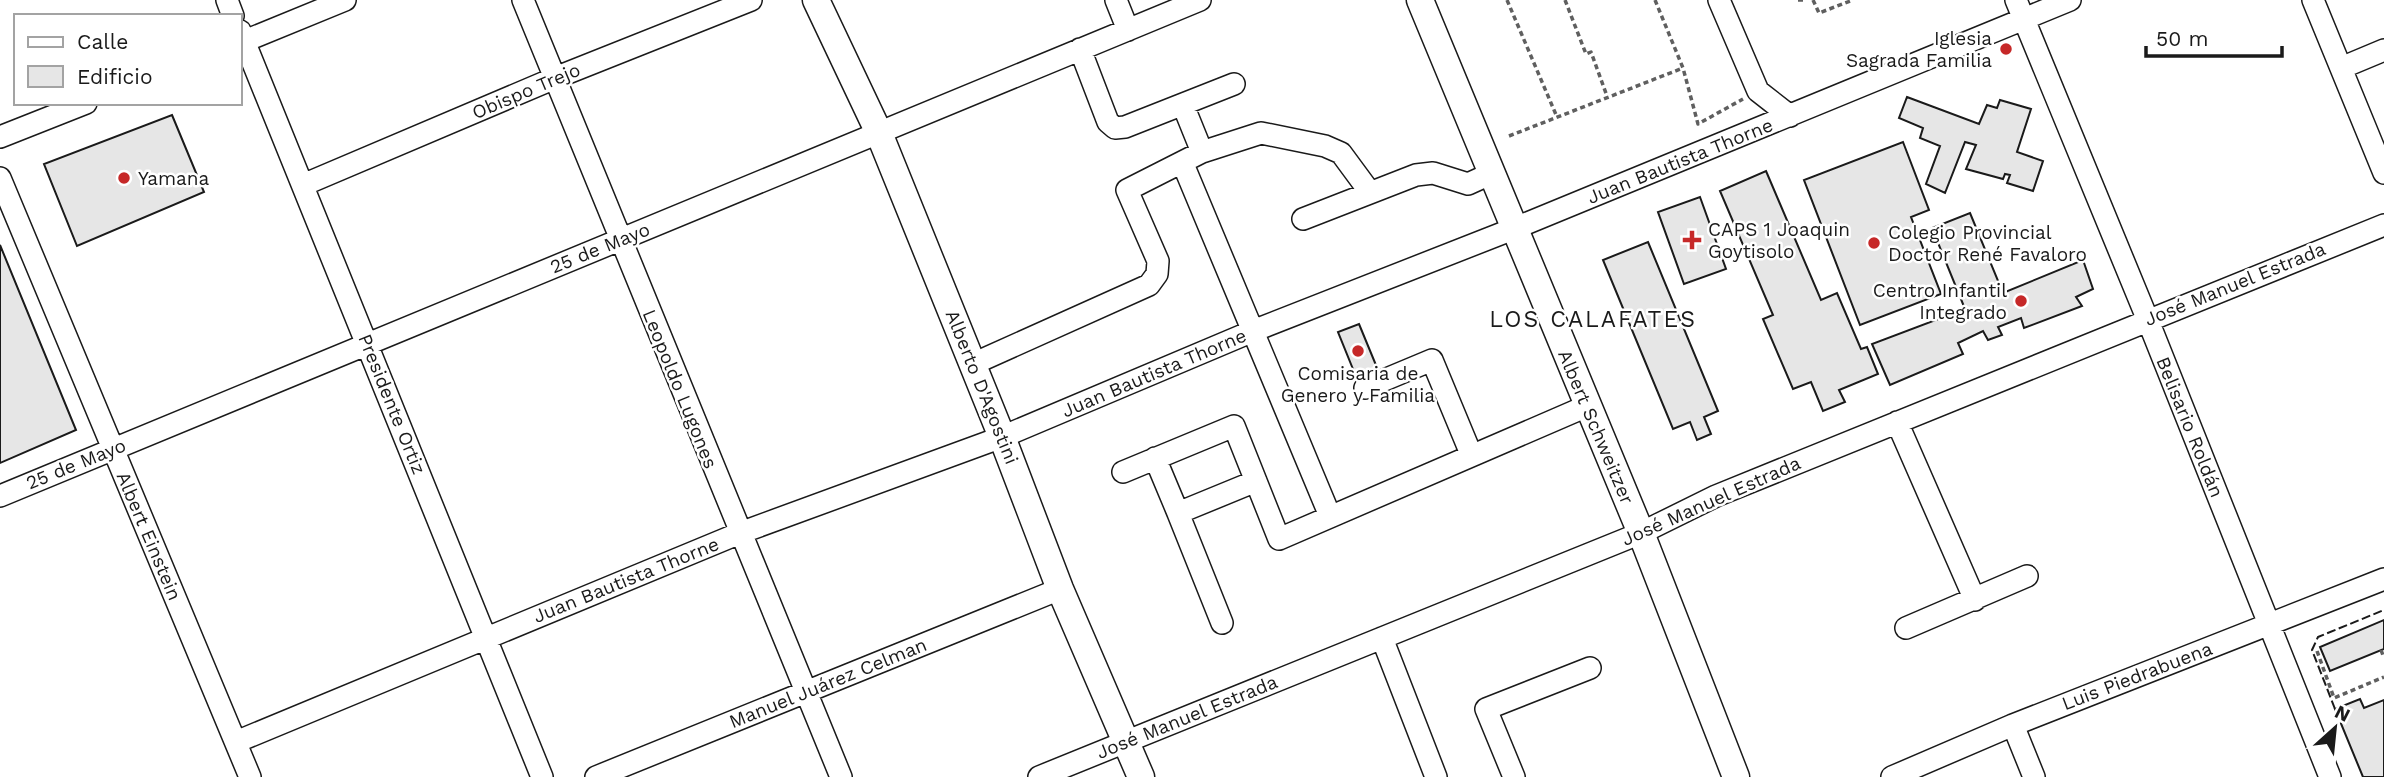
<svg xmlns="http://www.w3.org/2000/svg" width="2384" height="777" viewBox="0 0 2384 777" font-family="'Work Sans',sans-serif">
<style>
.building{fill:#e6e6e6;stroke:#1a1a1a;stroke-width:2}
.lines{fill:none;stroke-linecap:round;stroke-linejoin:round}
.minor-casing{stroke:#1a1a1a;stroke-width:24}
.major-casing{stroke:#1a1a1a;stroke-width:29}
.path{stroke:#5f5f5f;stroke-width:3.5;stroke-dasharray:5 3.5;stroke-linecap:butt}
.minor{stroke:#fff;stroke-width:21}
.major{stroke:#fff;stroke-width:26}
.fence{stroke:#1a1a1a;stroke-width:2;stroke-dasharray:9 3.5;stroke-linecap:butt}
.poi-dot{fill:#c62828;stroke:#fff;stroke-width:2.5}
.labels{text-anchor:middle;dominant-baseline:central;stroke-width:5;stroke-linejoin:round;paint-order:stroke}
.poi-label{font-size:19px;fill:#1a1a1a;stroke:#fff;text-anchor:start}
.street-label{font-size:19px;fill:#1a1a1a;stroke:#fff}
.quarter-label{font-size:23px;letter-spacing:2px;fill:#1a1a1a;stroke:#fff}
</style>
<rect width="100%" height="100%" fill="#fff"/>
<path class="building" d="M 1907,97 L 1979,124 L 1987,105 L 1997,108 L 2000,100 L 2031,109 L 2017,152 L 2043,161 L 2033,191 L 2007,183 L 2010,175 L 2005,174 L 2003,179 L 1966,169 L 1976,145 L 1965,142 L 1945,193 L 1926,184 L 1940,146 L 1920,138 L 1923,128 L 1899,118 Z
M 172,115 L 204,192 L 77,246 L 44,164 Z
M 1903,142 L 1929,210 L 1911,217 L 1941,294 L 1860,325 L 1804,180 Z
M 1766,171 L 1821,300 L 1837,293 L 1861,349 L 1867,347 L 1878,374 L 1839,390 L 1845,402 L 1823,411 L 1811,382 L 1793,389 L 1763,319 L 1773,315 L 1720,191 Z
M 1700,197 L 1726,269 L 1684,284 L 1658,212 Z
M 1970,213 L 2003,293 L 2083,260 L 2093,289 L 2076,297 L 2082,306 L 2024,328 L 2021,318 L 1998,327 L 2002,335 L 1988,340 L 1983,331 L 1958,343 L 1963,354 L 1890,385 L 1872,344 L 1965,309 L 1932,228 Z
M 1648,242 L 1718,411 L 1704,417 L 1711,434 L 1697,440 L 1690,422 L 1673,429 L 1603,260 Z
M 0,245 L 76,430 L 0,463 Z
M 1359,324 L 1378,370 L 1357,379 L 1338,332 Z
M 2384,620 L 2384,649 L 2330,671 L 2320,647 Z
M 2360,699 L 2364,708 L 2384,700 L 2384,777 L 2363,777 L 2335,709 Z"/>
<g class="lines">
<defs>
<path id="minor" d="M 227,0 L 233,16
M 523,0 L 841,777
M 1116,0 L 1128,30
M 1719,0 L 1758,91 L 1790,116
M 2016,0 L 2147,318 L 2330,777
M 2313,0 L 2384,173
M 240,31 L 542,777
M 240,43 L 345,0
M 1080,49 L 1108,122 L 1115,128 L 1125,127 L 1234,84
M 2341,68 L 2384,50
M 1183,105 L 1202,152
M 0,137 L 86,103
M 1183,164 L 1330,516
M 0,178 L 250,777
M 303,185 L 555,78 L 751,0
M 1303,219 L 1416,175 L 1433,173 L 1468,184 L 1490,174
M 973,364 L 1149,285 L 1157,274 L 1158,261 L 1127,190 L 1202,152 L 1261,133 L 1325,146 L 1341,153 L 1369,191
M 1365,388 L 1432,360 L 1471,454
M 1897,422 L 1975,600
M 1155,458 L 1178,513
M 1123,472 L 1234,426 L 1279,539 L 1587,406
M 0,496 L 1200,0
M 1222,623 L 1178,513 L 1256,481
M 1906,628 L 2027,576
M 1382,638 L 1436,777
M 2013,725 L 2034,777
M 236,742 L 740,533 L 1002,437 L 1253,331 L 1513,229 L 2070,0
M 596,777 L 1060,589
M 1039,777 L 1641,533 L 1716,496 L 2384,225
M 1514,777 L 1486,709 L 1590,668
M 1892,777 L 2013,725 L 2384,579"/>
<path id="major" d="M 816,0 L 879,133 L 1002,437 L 1060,589 L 1141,777
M 1420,0 L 1641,533 L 1736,777"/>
</defs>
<use href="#minor" class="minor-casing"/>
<use href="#major" class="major-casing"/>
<path class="path" d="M 1507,0 L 1557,117
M 1565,0 L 1586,54 L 1591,52 L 1607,96
M 1655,0 L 1683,68 L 1698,124 L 1743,99
M 1798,0 L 1805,0
M 1813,0 L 1819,13 L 1853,0
M 1509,136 L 1683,68
M 2381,650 L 2384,658
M 2317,651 L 2334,698 L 2384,677"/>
<use href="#minor" class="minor"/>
<use href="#major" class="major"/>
<path class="fence" d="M 2335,709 L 2312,650 L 2318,637 L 2384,610"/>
</g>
<g class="poi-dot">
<circle cx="2006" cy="49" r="7"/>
<circle cx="124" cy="178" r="7"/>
<path d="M1688.5 229.5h7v7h7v7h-7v7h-7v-7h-7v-7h7z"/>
<circle cx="1874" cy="243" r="7"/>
<circle cx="2021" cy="301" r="7"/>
<circle cx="1358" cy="351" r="7"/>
</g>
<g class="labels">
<g class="poi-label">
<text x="1992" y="38" text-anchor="end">Iglesia<tspan x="1992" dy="22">Sagrada Familia</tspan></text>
<text x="138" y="178">Yamana</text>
<text x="1708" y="229">CAPS 1 Joaquin<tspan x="1708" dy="22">Goytisolo</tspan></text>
<text x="1888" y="232">Colegio Provincial<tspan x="1888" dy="22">Doctor René Favaloro</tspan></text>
<text x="2007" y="290" text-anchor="end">Centro Infantil<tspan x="2007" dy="22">Integrado</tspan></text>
<text x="1358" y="373" text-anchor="middle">Comisaria de<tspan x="1358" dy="22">Genero y Familia</tspan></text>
</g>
<g class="street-label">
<text transform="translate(526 91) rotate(-23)">Obispo Trejo</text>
<text transform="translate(1680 161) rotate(-22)">Juan Bautista Thorne</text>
<text transform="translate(600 248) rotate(-22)">25 de Mayo</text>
<text transform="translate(2235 284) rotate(-22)">José Manuel Estrada</text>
<text transform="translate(1154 373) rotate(-23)">Juan Bautista Thorne</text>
<text transform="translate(982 387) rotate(68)">Alberto D'Agostini</text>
<text transform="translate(680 389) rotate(68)">Leopoldo Lugones</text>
<text transform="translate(392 404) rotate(68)">Presidente Ortiz</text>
<text transform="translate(1596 427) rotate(67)">Albert Schweitzer</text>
<text transform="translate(2190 427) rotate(68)">Belisario Roldán</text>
<text transform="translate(76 464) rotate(-22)">25 de Mayo</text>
<text transform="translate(1711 501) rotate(-24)">José Manuel Estrada</text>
<text transform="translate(149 536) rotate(67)">Albert Einstein</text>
<text transform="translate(626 580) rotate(-22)">Juan Bautista Thorne</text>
<text transform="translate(2137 676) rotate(-21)">Luis Piedrabuena</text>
<text transform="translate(828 683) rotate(-22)">Manuel Juárez Celman</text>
<text transform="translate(1187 717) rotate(-22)">José Manuel Estrada</text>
</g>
<g class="quarter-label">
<text x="1593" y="319">LOS CALAFATES</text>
</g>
</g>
<rect x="14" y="14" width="228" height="91" fill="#ffffff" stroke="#a3a3a3" stroke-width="2"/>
<rect x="28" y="37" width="35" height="10" fill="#ffffff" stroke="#a3a3a3" stroke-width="2"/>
<text x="77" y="49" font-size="21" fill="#1a1a1a">Calle</text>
<rect x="28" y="66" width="35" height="21" fill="#e6e6e6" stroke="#a3a3a3" stroke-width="2"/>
<text x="77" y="84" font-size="21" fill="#1a1a1a">Edificio</text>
<g transform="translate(2335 728) rotate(27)" stroke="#ffffff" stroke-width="5" paint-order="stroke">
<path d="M0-5L12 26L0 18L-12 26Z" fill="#1a1a1a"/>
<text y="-10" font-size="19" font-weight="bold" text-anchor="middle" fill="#1a1a1a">N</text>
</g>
<path d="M2146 46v10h136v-10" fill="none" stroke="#1a1a1a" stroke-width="3.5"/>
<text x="2156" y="46" font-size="21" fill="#1a1a1a" stroke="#ffffff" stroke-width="5" paint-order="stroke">50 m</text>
</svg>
